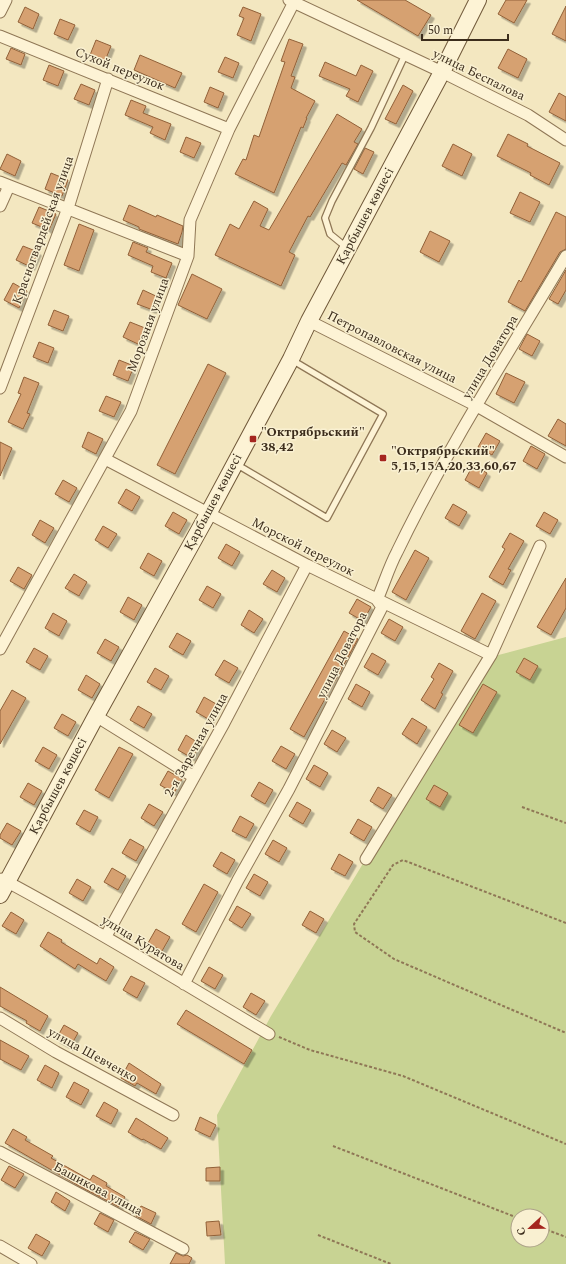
<svg xmlns="http://www.w3.org/2000/svg" width="566" height="1264" viewBox="0 0 566 1264" font-family="Spectral,serif">
<style>
.green{fill:#c8d393;fill-rule:evenodd}
.building{fill:#d6a171;stroke:#916038;filter:url(#shadow)}
.lines{fill:none;stroke-linecap:round;stroke-linejoin:round}
.lane-casing{stroke:#8f7756;stroke-width:8}
.street-casing{stroke:#8f7756;stroke-width:13}
.secondary-casing{stroke:#705839;stroke-width:18}
.path{stroke:#8f7756;stroke-width:2;stroke-dasharray:3 2;stroke-linecap:butt}
.lane{stroke:#fdf3d5;stroke-width:5.5}
.street{stroke:#fdf3d5;stroke-width:11}
.secondary{stroke:#fdf3d5;stroke-width:16}
.poi-dot{fill:#a5251e;stroke:#f9f0d1;stroke-width:1.5}
.labels{text-anchor:middle;dominant-baseline:central;stroke-width:3;stroke-linejoin:round;paint-order:stroke}
.street-label{font-size:13px;fill:#3c2d1c;stroke:#f9f0d1}
.poi-label{font-size:13px;font-weight:bold;fill:#3c2d1c;stroke:#f9f0d1;text-anchor:start}
</style>
<defs>
<filter id="shadow"><feDropShadow dx="3.5" dy="3.5" stdDeviation="0" flood-color="#0004"/></filter>
</defs>
<rect width="100%" height="100%" fill="#f3e7c0"/>
<path class="green" d="M 566,637 L 566,1264 L 225,1264 L 217,1115 L 271,1016 L 487,658 ZM 518,1216 L 542,1216 L 542,1240 L 518,1240 Z"/>
<path class="building" d="M 357,0 L 405,0 L 431,15 L 418,36 Z
M 506,0 L 527,0 L 514,23 L 498,14 Z
M 566,6 L 566,41 L 552,34 Z
M 25,7 L 39,14 L 33,29 L 18,22 Z
M 243,7 L 261,14 L 251,41 L 237,35 L 244,18 L 239,16 Z
M 60,19 L 75,25 L 68,40 L 54,34 Z
M 289,39 L 303,44 L 291,76 L 295,77 L 291,88 L 315,101 L 306,118 L 307,118 L 303,128 L 301,127 L 274,193 L 235,174 L 243,159 L 246,160 L 254,135 L 259,137 L 285,62 L 281,61 Z
M 96,40 L 111,46 L 105,61 L 90,55 Z
M 11,48 L 25,54 L 21,65 L 6,59 Z
M 508,49 L 527,59 L 518,78 L 498,68 Z
M 140,55 L 182,73 L 175,88 L 134,70 Z
M 225,57 L 239,63 L 233,78 L 218,72 Z
M 325,62 L 356,76 L 361,65 L 373,71 L 358,102 L 346,96 L 350,89 L 319,76 Z
M 49,65 L 64,71 L 58,86 L 43,80 Z
M 81,84 L 95,90 L 89,105 L 74,99 Z
M 403,85 L 413,91 L 396,124 L 385,119 Z
M 210,87 L 224,93 L 218,108 L 204,102 Z
M 559,93 L 566,97 L 566,121 L 549,112 Z
M 131,100 L 146,106 L 143,113 L 171,124 L 165,140 L 150,133 L 153,127 L 125,115 Z
M 337,114 L 362,129 L 354,142 L 358,144 L 346,165 L 342,163 L 310,217 L 308,216 L 289,252 L 295,255 L 281,286 L 215,255 L 230,224 L 239,229 L 254,201 L 268,209 L 260,226 L 269,230 Z
M 508,134 L 528,144 L 527,146 L 560,163 L 549,185 L 530,175 L 531,173 L 497,156 Z
M 186,137 L 201,143 L 194,158 L 180,152 Z
M 453,144 L 472,154 L 462,176 L 442,166 Z
M 365,148 L 374,152 L 363,174 L 354,169 Z
M 7,154 L 21,161 L 15,176 L 0,169 Z
M 51,173 L 68,180 L 62,196 L 45,189 Z
M 520,192 L 540,202 L 530,222 L 510,213 Z
M 129,205 L 156,217 L 157,215 L 183,226 L 182,232 L 178,244 L 139,229 L 139,227 L 123,220 Z
M 39,207 L 56,214 L 49,230 L 32,223 Z
M 556,212 L 566,217 L 566,249 L 560,252 L 525,311 L 508,302 L 519,280 L 521,282 Z
M 79,224 L 94,230 L 79,271 L 64,265 Z
M 430,231 L 450,241 L 439,262 L 420,252 Z
M 133,242 L 148,248 L 146,252 L 172,263 L 166,278 L 151,272 L 153,266 L 128,255 Z
M 23,246 L 38,252 L 31,267 L 16,260 Z
M 566,270 L 566,290 L 558,304 L 549,299 Z
M 192,274 L 222,289 L 207,319 L 178,305 Z
M 13,283 L 27,291 L 19,308 L 4,300 Z
M 143,290 L 158,297 L 153,310 L 137,304 Z
M 54,310 L 69,316 L 63,331 L 48,325 Z
M 130,322 L 145,328 L 138,344 L 123,337 Z
M 527,334 L 540,341 L 532,356 L 519,349 Z
M 39,342 L 54,348 L 48,363 L 33,357 Z
M 119,360 L 134,366 L 128,381 L 113,375 Z
M 208,364 L 226,373 L 175,474 L 157,465 Z
M 506,373 L 525,382 L 514,403 L 496,394 Z
M 24,377 L 39,383 L 27,413 L 30,414 L 23,429 L 8,422 L 21,394 L 18,393 Z
M 106,396 L 121,402 L 114,417 L 99,411 Z
M 558,419 L 566,424 L 566,446 L 548,436 Z
M 88,432 L 103,439 L 96,454 L 82,447 Z
M 486,433 L 500,441 L 492,455 L 478,447 Z
M 0,442 L 12,448 L 0,476 Z
M 531,446 L 545,454 L 537,469 L 523,461 Z
M 473,465 L 487,473 L 479,488 L 465,480 Z
M 63,480 L 77,488 L 69,502 L 55,494 Z
M 126,489 L 140,497 L 132,511 L 118,503 Z
M 453,504 L 467,512 L 459,526 L 445,518 Z
M 173,512 L 187,520 L 179,534 L 165,526 Z
M 544,512 L 558,520 L 550,534 L 536,526 Z
M 40,520 L 54,528 L 45,543 L 32,535 Z
M 103,526 L 117,534 L 108,548 L 95,540 Z
M 510,533 L 524,541 L 508,569 L 511,570 L 503,585 L 489,577 L 505,549 L 502,547 Z
M 226,544 L 240,552 L 232,566 L 218,558 Z
M 415,550 L 429,558 L 406,600 L 392,592 Z
M 148,553 L 162,561 L 154,576 L 140,568 Z
M 18,567 L 32,575 L 24,589 L 10,581 Z
M 272,570 L 285,578 L 277,592 L 263,584 Z
M 74,574 L 87,582 L 79,596 L 65,588 Z
M 566,578 L 566,608 L 551,635 L 537,627 Z
M 207,586 L 221,594 L 213,608 L 199,600 Z
M 482,593 L 496,601 L 475,639 L 461,631 Z
M 128,597 L 142,605 L 134,620 L 120,612 Z
M 357,599 L 371,607 L 363,621 L 349,613 Z
M 249,610 L 263,619 L 254,633 L 241,625 Z
M 53,613 L 67,621 L 59,636 L 45,628 Z
M 389,619 L 403,627 L 395,641 L 381,633 Z
M 344,631 L 358,639 L 304,737 L 290,729 Z
M 177,633 L 191,641 L 183,655 L 169,647 Z
M 105,639 L 119,647 L 111,661 L 97,653 Z
M 34,648 L 48,656 L 40,670 L 26,662 Z
M 372,653 L 386,661 L 378,675 L 364,667 Z
M 524,658 L 538,666 L 530,680 L 516,672 Z
M 224,660 L 238,668 L 229,683 L 215,675 Z
M 439,663 L 453,671 L 441,693 L 443,694 L 435,709 L 421,700 L 434,679 L 431,677 Z
M 155,668 L 169,676 L 161,690 L 147,682 Z
M 86,675 L 100,684 L 92,698 L 78,690 Z
M 356,684 L 370,692 L 362,707 L 348,699 Z
M 483,684 L 497,692 L 473,733 L 459,725 Z
M 12,690 L 26,698 L 0,744 L 0,711 Z
M 204,697 L 218,705 L 210,720 L 196,712 Z
M 138,706 L 152,714 L 144,728 L 130,720 Z
M 62,714 L 76,722 L 68,736 L 54,728 Z
M 412,718 L 427,727 L 417,744 L 402,734 Z
M 332,730 L 346,738 L 337,752 L 324,744 Z
M 186,735 L 200,744 L 192,758 L 178,750 Z
M 281,746 L 295,754 L 286,769 L 272,761 Z
M 43,747 L 57,755 L 49,769 L 35,761 Z
M 119,747 L 133,754 L 109,798 L 95,790 Z
M 314,765 L 328,773 L 320,787 L 306,779 Z
M 168,771 L 182,779 L 174,793 L 160,785 Z
M 259,782 L 273,790 L 265,804 L 251,796 Z
M 28,783 L 42,791 L 34,805 L 20,797 Z
M 434,785 L 448,793 L 440,807 L 426,799 Z
M 378,787 L 392,795 L 383,809 L 370,801 Z
M 297,802 L 311,810 L 303,824 L 289,816 Z
M 149,804 L 163,812 L 154,826 L 141,818 Z
M 84,810 L 98,817 L 90,832 L 76,824 Z
M 240,816 L 254,824 L 246,838 L 232,831 Z
M 358,819 L 372,827 L 364,841 L 350,833 Z
M 7,823 L 21,831 L 12,845 L 0,838 L 0,835 Z
M 130,839 L 144,847 L 136,861 L 122,853 Z
M 273,840 L 287,848 L 279,862 L 265,854 Z
M 221,852 L 235,860 L 227,874 L 213,866 Z
M 339,854 L 353,862 L 345,876 L 331,869 Z
M 112,868 L 126,876 L 118,890 L 104,882 Z
M 254,874 L 268,882 L 260,896 L 246,888 Z
M 77,879 L 91,887 L 83,901 L 69,893 Z
M 204,884 L 218,892 L 196,932 L 182,924 Z
M 237,906 L 251,914 L 242,928 L 229,920 Z
M 310,911 L 324,919 L 316,933 L 302,925 Z
M 11,912 L 24,920 L 16,934 L 2,926 Z
M 156,929 L 170,937 L 162,951 L 148,943 Z
M 48,932 L 62,940 L 61,942 L 97,964 L 100,958 L 114,967 L 106,981 L 78,964 L 75,969 L 40,946 Z
M 209,967 L 223,975 L 215,989 L 201,981 Z
M 131,976 L 145,983 L 137,998 L 123,990 Z
M 0,987 L 48,1016 L 40,1031 L 26,1023 L 27,1021 L 0,1006 Z
M 251,993 L 265,1001 L 256,1015 L 243,1007 Z
M 186,1010 L 252,1050 L 244,1064 L 177,1024 Z
M 64,1025 L 78,1033 L 70,1047 L 56,1039 Z
M 0,1040 L 29,1056 L 21,1070 L 0,1059 Z
M 129,1063 L 161,1084 L 156,1094 L 137,1083 L 135,1086 L 121,1078 Z
M 45,1065 L 59,1073 L 52,1088 L 37,1080 Z
M 74,1082 L 89,1090 L 81,1105 L 66,1097 Z
M 104,1102 L 118,1110 L 111,1124 L 96,1116 Z
M 200,1117 L 216,1125 L 210,1137 L 195,1130 Z
M 136,1118 L 168,1138 L 161,1149 L 143,1139 L 142,1140 L 128,1132 Z
M 13,1129 L 27,1137 L 25,1140 L 53,1156 L 51,1158 L 90,1180 L 93,1175 L 107,1183 L 106,1186 L 125,1197 L 119,1207 L 79,1186 L 5,1143 Z
M 9,1166 L 24,1174 L 15,1188 L 1,1180 Z
M 220,1167 L 220,1181 L 206,1181 L 206,1168 Z
M 56,1192 L 70,1201 L 65,1211 L 51,1202 Z
M 141,1206 L 156,1213 L 151,1224 L 136,1216 Z
M 100,1213 L 114,1220 L 108,1232 L 94,1224 Z
M 219,1221 L 221,1235 L 207,1236 L 206,1222 Z
M 135,1232 L 150,1239 L 143,1250 L 129,1242 Z
M 36,1234 L 50,1242 L 42,1256 L 28,1248 Z
M 176,1253 L 183,1256 L 187,1255 L 192,1258 L 189,1264 L 170,1264 Z"/>
<g class="lines">
<defs>
<path id="lane" d="M 346,247 L 330,234 L 325,218 L 332,201 L 371,128 L 405,55
M 236,464 L 327,518 L 383,414 L 292,360"/>
<path id="street" d="M 289,0 L 442,72 L 528,115 L 566,140
M 0,12 L 6,0
M 0,36 L 229,129
M 0,182 L 188,256
M 0,206 L 9,186
M 309,321 L 477,406 L 566,457
M 0,388 L 68,208 L 108,79
M 105,459 L 307,565 L 491,655
M 0,649 L 131,411 L 188,256 L 190,220 L 229,129 L 295,0
M 96,716 L 194,777
M 366,859 L 491,655 L 540,546
M 2,879 C 93,927 180,982 269,1034
M 106,936 L 224,723 L 307,565
M 184,984 L 238,880 L 289,789 L 382,607 L 377,600 C 384,584 389,567 397,552 C 446,450 508,354 566,256
M 0,1018 L 56,1052 L 173,1115
M 0,1152 L 183,1249
M 0,1246 L 31,1264"/>
<path id="secondary" d="M 0,895 L 96,716 L 208,514 L 291,359 L 309,321 L 442,72 L 478,0"/>
</defs>
<use href="#lane" class="lane-casing"/>
<use href="#street" class="street-casing"/>
<use href="#secondary" class="secondary-casing"/>
<path class="path" d="M 522,807 L 566,823
M 566,923 L 403,860 L 393,865 L 354,924 L 355,932 L 394,959 L 566,1033
M 279,1037 L 310,1050 L 403,1076 L 566,1144
M 333,1146 L 518,1218
M 542,1228 L 566,1237
M 318,1235 L 391,1264"/>
<use href="#lane" class="lane"/>
<use href="#street" class="street"/>
<use href="#secondary" class="secondary"/>
</g>
<g class="poi-dot">
<rect x="249" y="435" width="8" height="8" rx="2"/>
<rect x="379" y="454" width="8" height="8" rx="2"/>
</g>
<g class="labels">
<g class="street-label">
<text transform="translate(120 69) rotate(22)">Сухой переулок</text>
<text transform="translate(479 75) rotate(26)">улица Беспалова</text>
<text transform="translate(365 216) rotate(-62)">Қарбышев көшесі</text>
<text transform="translate(43 230) rotate(-70)">Красногвардейская улица</text>
<text transform="translate(148 325) rotate(-70)">Морозная улица</text>
<text transform="translate(392 347) rotate(27)">Петропавловская улица</text>
<text transform="translate(490 357) rotate(-59)">улица Доватора</text>
<text transform="translate(213 502) rotate(-62)">Қарбышев көшесі</text>
<text transform="translate(303 547) rotate(27)">Морской переулок</text>
<text transform="translate(342 655) rotate(-63)">улица Доватора</text>
<text transform="translate(196 745) rotate(-61)">2-я Заречная улица</text>
<text transform="translate(58 786) rotate(-62)">Қарбышев көшесі</text>
<text transform="translate(143 943) rotate(31)">улица Куратова</text>
<text transform="translate(93 1055) rotate(29)">улица Шевченко</text>
<text transform="translate(98 1189) rotate(28)">Башикова улица</text>
</g>
<g class="poi-label">
<text x="261" y="432">"Октрябрьский"<tspan x="261" dy="15">38,42</tspan></text>
<text x="391" y="451">"Октрябрьский"<tspan x="391" dy="15">5,15,15А,20,33,60,67</tspan></text>
</g>
</g>
<g transform="translate(530 1228) rotate(248)"><circle r="19" fill="#f9f0d1" stroke="#ada289"/>
<path d="M0-3L7 15L0 10L-7 15Z" fill="#a5251e"/>
<text y="-6" font-size="11" font-weight="bold" text-anchor="middle" fill="#3c2d1c">С</text>
</g>
<path d="M422 34v6h86v-6" fill="none" stroke="#3c2d1c" stroke-width="2"/>
<text x="428" y="34" font-size="12" fill="#3c2d1c" stroke="#f9f0d1" stroke-width="3" paint-order="stroke">50 m</text>
</svg>
